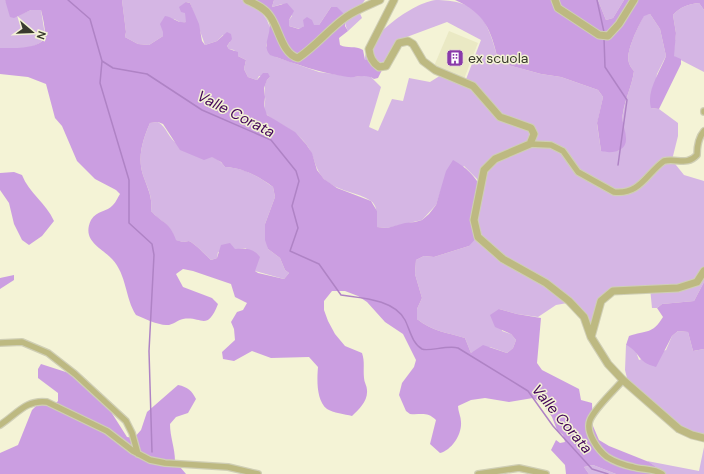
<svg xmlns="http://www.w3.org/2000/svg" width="704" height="474" viewBox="0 0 704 474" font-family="'DM Sans',sans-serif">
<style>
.built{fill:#eae9c4}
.green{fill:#d5b6e4}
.forest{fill:#cb9ee1;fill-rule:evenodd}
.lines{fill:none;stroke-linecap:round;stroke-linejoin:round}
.stream{stroke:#af83c5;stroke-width:1.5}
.minor-casing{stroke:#cfceb4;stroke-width:8}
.tertiary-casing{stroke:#cfceb4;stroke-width:9}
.minor{stroke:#bdb981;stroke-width:5.5}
.tertiary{stroke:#bdb981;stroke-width:7}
.labels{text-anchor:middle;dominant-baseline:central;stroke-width:3;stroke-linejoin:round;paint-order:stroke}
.poi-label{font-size:14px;fill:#3a3a2e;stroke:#f4f3d6;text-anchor:start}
.water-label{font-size:15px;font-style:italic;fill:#430559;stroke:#f4f3d6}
</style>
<rect width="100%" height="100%" fill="#f4f3d6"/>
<path class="built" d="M 449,31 L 478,43 L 464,79 L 434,66 Z"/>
<path class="green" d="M 0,0 L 5,0 L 14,17 L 31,10 L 41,10 L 45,35 C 41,51 13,49 0,48 Z
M 122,0 L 241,0 L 261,11 L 267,20 L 271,30 L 266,46 L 276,57 L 319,72 L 353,77 L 369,75 L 381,87 L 369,127 L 378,131 L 392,99 L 403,101 L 409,78 L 430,82 L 446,72 L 465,82 L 481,40 L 447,22 L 396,41 L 387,61 L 377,63 L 365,60 C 365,37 414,2 436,0 C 452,0 473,3 482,18 C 490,30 495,47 498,61 L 508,65 L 541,74 L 561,77 L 598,90 L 603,97 L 597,124 L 601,151 L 618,151 C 633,139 620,129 623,114 C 625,99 632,86 634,71 C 632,69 630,66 629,63 C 625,52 639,25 644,15 L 650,14 L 660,29 L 666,56 L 657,74 L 651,108 L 659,109 L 678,123 L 678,136 L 672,160 L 684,175 L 704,181 L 704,282 L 694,301 L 662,304 L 657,308 L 652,308 L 650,288 L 614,289 L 600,297 L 591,325 L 578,311 L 573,302 L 556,305 L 538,317 L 517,314 L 499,309 L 502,331 L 511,334 L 516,340 L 513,348 L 507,353 L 490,347 L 471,353 L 465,338 C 449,333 431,331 417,319 L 417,309 L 422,298 L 415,274 L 416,260 L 424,256 L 434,257 L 469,246 L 482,189 L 478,180 L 464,166 L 441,190 L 436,205 L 422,220 L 387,228 L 377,227 C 376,218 379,207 371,201 C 358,192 338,192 324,179 C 314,169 315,155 306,144 C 303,140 299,136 295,133 C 288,127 269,119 265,112 C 263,106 266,102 265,97 C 265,89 263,83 270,77 L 259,76 L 257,80 L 248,77 L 244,69 L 246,60 L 238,56 L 234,50 L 229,49 L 227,46 L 230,42 L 223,35 L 217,41 L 205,45 L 190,3 L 186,2 L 186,22 L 182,23 L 174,19 L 163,32 L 163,36 L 149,45 L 138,44 L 125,37 L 126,32 Z
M 274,0 L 365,0 L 358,9 L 362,18 L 348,31 C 343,21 345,8 331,7 L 319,25 L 304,26 L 300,29 L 289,26 L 289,20 L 292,16 L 282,4 L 272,7 Z
M 598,0 L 624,0 L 613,18 L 606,20 Z
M 699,3 L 704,10 L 704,72 L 673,56 L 676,33 L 673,15 C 680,7 688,4 699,3 Z
M 158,122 C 167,127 169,140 178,144 C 193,152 215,152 225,167 C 244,168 258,176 273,187 L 275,197 L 265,224 L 268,249 L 280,258 L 285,270 L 289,273 L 284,279 L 255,271 L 246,248 L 218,252 L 217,258 L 211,260 C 203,253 197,245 189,241 L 183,242 L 175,240 C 171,224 161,222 151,211 C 153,196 147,187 143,175 C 137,157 143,139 150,123 Z
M 678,331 L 688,332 L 693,351 L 704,349 L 704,439 L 676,426 L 628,382 L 625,370 L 626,345 L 635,349 L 639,360 L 666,350 L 672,336 Z
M 704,447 L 704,474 L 659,474 L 659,469 L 647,461 L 699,471 Z
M 593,465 L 616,474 L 589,474 L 584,467 Z"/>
<path class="forest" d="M 5,0 L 122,0 L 126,32 L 125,37 L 138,44 L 149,45 L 163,36 L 163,32 L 160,24 L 165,16 C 173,17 178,24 186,22 L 185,13 L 181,12 L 179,7 L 186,2 L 190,3 L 199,24 L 202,41 L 205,45 L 217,41 L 227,32 L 231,34 L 232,39 L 227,46 L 229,49 L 238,52 L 238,56 L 246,60 L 244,69 L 248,77 L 257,80 L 263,73 L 268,73 L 270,77 L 267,80 L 264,88 L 265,97 L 264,106 L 267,115 L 295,132 L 306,144 L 312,153 L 317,170 L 324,179 L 337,188 L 371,201 L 377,211 L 377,227 L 387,228 L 405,223 L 415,222 L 422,220 L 429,214 L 436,205 L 446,171 L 453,160 C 466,167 475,176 482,189 L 476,217 L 480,228 L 478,236 L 469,246 L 434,257 L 424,256 L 416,260 L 415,274 L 422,298 L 417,309 L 417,319 C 431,331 449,333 465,338 L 471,353 L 483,345 L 507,353 L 513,348 L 516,340 L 511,334 L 495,327 L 490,315 L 499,309 L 517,314 L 541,318 L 537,363 L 542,370 L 579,389 L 581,400 L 592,403 L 593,426 L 599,440 L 609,446 L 649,462 L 659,469 L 659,474 L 616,474 L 593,465 L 584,467 L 589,474 L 566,474 L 565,465 L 551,450 L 556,440 L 560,443 L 565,442 L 563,435 L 557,430 L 552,417 L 542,403 L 533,398 L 509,402 L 485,398 L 471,400 L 458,406 C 458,411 461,417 461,422 C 462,434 452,450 440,453 L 430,444 L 436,420 C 427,411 421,415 410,414 L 406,411 L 399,395 L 402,383 L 414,367 L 416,360 L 403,334 L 385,322 L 367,302 L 358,296 L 345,291 L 332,291 L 324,301 L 324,310 L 328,321 L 335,334 L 345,346 L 362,353 C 365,362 363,368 364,378 C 364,382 367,386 367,390 C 368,401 359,409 352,416 C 345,414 333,413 327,409 C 316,400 317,379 318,367 L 309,357 L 271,358 L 252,351 L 234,361 L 223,359 L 222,352 L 235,340 L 234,329 L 231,322 L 237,312 L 243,310 L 247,303 L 235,297 L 231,284 L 193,271 L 183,269 L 176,274 L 183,287 L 212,298 L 218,304 C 207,332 202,316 183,319 C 178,320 171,326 166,325 C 158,325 143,318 136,315 C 125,298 127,275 112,259 C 102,248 81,241 91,220 C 97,210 107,212 113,205 C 116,202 118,197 120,194 L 116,190 L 95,179 L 77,161 L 62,126 L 55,118 L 46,84 L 28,77 L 0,74 L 0,48 C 10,48 44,50 45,35 C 45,27 43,18 41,10 L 31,10 L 14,18 L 10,17 ZM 158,122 L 163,124 L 180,150 L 204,160 L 212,157 L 221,162 L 225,167 C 243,168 258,176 273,187 L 275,197 L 265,224 L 265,240 L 268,249 L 280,258 L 285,270 L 289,273 L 284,279 L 258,273 L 255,271 L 260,257 C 253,248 246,248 235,249 L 230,243 L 221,245 L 217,258 L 211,260 C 203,253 197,245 189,241 L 183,242 L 176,240 C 170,222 162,223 151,211 C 153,197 147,187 143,175 C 137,157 143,139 150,123 Z
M 241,0 L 274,0 L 272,7 L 287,3 L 294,11 L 289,20 L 289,26 L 299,29 L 304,26 L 303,20 L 307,17 L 312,20 L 314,25 L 319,25 L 331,7 L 337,7 L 345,15 L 345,26 L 348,31 L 339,38 L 340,45 C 348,49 355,45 363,50 L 365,60 L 372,59 L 382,70 L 378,78 L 374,79 C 366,73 357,78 348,77 C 321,73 295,64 270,55 C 258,42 282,26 260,10 C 255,6 247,3 241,0 Z
M 455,0 L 598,0 L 606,20 L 613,18 L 624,0 L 704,0 L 704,10 L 699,3 C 688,4 680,7 673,15 L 676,33 L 674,56 L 681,59 L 681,64 L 659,109 L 651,108 C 646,91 660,72 666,56 L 660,29 L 650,14 L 644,16 C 639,25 625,52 629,63 C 630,66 632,69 634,71 C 632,86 625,99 623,113 C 621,122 626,130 626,138 C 627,152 611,154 601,151 L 597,123 L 603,97 L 598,90 L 561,77 L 541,74 L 508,65 L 498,60 C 491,30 485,13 455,0 Z
M 14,172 L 22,175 C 29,193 46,203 54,221 L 42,236 L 29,245 L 22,240 L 14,224 L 9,203 L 0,190 L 0,173 Z
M 14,275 L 14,280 L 0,289 L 0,278 Z
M 704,282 L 704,349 L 693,351 L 688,332 L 678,331 L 672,336 L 656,367 C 635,361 642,353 626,345 L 629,336 C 646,330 652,335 663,317 L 657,308 L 662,304 L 694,301 Z
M 41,364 L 72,374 L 106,404 L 127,437 L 134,438 L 141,430 L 147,412 L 178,385 C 188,387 192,391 196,399 L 188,413 L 176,417 L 170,424 C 170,437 175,448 175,461 L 186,474 L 0,474 L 0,453 L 18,445 L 32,410 L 39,403 L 56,403 L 58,401 L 58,393 L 38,378 L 38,369 Z"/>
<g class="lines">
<path class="stream" d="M 68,0 L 90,19 L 102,61 L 113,68 L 147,74 L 202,110 L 271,140 L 296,171 L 299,181 L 292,206 L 298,228 L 290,251 L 319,264 L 341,295 C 361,298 394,299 405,320 C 410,330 412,343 422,349 C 428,352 447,345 458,348 L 528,391 L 553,426 L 592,469 L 608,474
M 597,0 L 604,32
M 604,38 L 605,67 L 627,100 L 618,165
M 102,61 L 100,83 L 129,180 L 129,223 L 152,244 L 154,255 L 149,351 L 152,452"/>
<defs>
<path id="minor" d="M 704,111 L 704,112
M 530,144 L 551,145 L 563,151 L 578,172 L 614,192 C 640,195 646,174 664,161 C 677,158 687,166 697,155 C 697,146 698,138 704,131
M 0,343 L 22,342 L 48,353 L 75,374 L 126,421 L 132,433 L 138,454
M 623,380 C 614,391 595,408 590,420 C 585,432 598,450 607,457 C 615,462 624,465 633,467 C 642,470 654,468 662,474
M 0,425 C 16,415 26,399 47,402 L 107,431 L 133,451 L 150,460 L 165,463 L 228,467 L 258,474
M 478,474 L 519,468 L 546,474"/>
<path id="tertiary" d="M 247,0 C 255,4 265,8 270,16 C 279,28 282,54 298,58 C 316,46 329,29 346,17 C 356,10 369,5 380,0
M 394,0 L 369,49 C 370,57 372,62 379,67 L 386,66 L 399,43 L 408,41 L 413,44 L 423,61 L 435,70 L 473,86 L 500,117 L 531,128 L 534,134 L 530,144 L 495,159 L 484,170 L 474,220 L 478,237 L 503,259 L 546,283 L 569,301 L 584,317 L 591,337
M 555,0 L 558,8 L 599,35 L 608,36 L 619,24 L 634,0
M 704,271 L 697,282 L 678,288 L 613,291 L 601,301 L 591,337 L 608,364 L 623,380 L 679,429 L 692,435 L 704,438"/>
</defs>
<use href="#minor" class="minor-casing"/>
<use href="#tertiary" class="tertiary-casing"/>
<use href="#minor" class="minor"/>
<use href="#tertiary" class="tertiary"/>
</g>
<defs>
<symbol id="building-square" viewBox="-11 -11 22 22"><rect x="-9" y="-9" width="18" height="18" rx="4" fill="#893aaa" stroke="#f4f3d6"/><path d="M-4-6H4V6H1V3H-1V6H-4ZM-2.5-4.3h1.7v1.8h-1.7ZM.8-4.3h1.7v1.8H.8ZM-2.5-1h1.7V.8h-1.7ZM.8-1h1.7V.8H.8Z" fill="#fff"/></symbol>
</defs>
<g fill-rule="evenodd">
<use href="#building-square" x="445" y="48" width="20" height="20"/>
</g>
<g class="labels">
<g class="poi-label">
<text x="468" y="58">ex scuola</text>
</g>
<g class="water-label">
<text transform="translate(236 114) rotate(27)">Valle Corata</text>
<text transform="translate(562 419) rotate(50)">Valle Corata</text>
</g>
</g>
<g transform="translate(32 32) rotate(109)" stroke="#f4f3d6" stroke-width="3" paint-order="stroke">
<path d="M0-3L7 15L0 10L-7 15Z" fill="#3a3a2e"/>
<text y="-6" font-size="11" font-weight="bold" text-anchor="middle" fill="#3a3a2e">N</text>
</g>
</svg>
